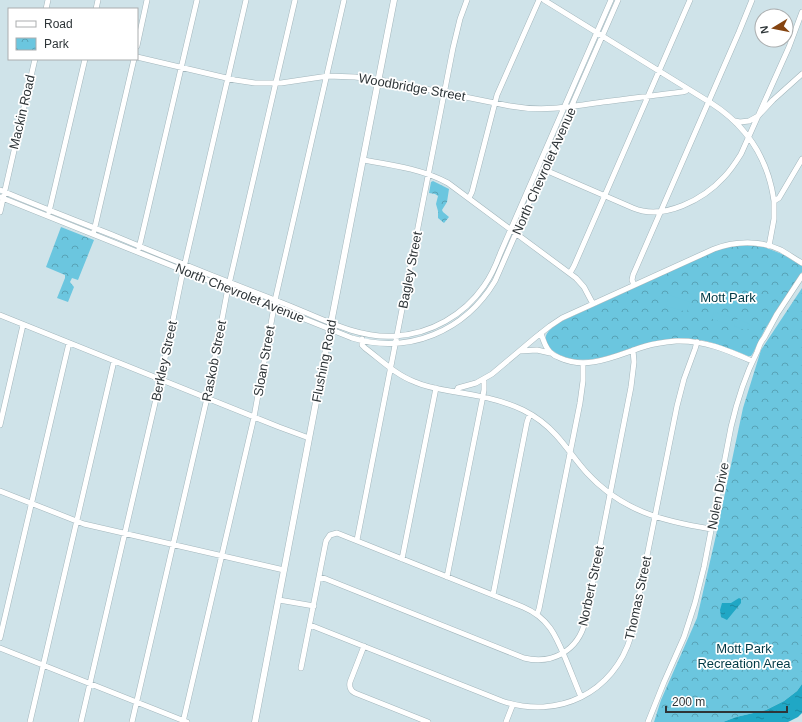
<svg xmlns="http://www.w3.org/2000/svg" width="802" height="722" viewBox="0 0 802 722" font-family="Helvetica,sans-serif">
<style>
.park{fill:url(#park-crowns)}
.garden{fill:#6bc6df}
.water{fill:url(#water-ripples)}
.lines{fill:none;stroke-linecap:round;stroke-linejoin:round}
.minor-casing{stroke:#a3b6bc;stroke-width:6}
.major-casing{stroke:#a3b6bc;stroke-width:7}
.minor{stroke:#fff;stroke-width:5}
.major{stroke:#fff;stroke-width:6}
.labels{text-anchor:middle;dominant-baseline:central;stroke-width:3.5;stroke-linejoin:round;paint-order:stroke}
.street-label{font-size:13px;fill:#2e3538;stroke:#fff}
.park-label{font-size:13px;fill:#003945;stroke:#fff}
</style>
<defs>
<pattern id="park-crowns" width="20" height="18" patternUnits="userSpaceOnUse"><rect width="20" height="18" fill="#6bc6df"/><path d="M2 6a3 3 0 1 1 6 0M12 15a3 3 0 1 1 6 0" fill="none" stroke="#58a2b6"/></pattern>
<pattern id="water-ripples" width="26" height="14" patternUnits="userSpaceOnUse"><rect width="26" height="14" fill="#20a7c5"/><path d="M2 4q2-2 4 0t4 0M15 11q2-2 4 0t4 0" fill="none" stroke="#1c89a1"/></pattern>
</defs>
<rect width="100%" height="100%" fill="#cfe3e9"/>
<path class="park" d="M 433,181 L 449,189 L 447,202 L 442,210 L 443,212 L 449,217 L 444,223 L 438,218 L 438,211 L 436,204 L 438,196 L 435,194 L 429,193 L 431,182 Z
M 61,227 L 94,240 L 78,280 L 72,278 L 70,282 L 74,287 L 68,302 L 57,298 L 65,278 L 65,275 L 46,267 Z
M 743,245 L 764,247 L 782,254 L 802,266 L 802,272 L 765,329 L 753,353 L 751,356 L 748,356 C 724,346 705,338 678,338 C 669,339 660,340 651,342 C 621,349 591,369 560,355 C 554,352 548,348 546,340 C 544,332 554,327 560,322 L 717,250 L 730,247 Z
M 802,288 L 802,684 L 797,691 L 784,701 L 766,710 L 736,717 L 723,722 L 654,722 L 661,700 L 697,618 L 717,531 L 743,408 L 761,350 Z"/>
<path class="garden" d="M 669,295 L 690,302 L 687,312 L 666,306 Z
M 714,312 L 730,317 L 727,324 L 712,319 Z
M 737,319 L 750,324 L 747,331 L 734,326 Z"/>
<path class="water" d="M 739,598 L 741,599 L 741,603 L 727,620 L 721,617 L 720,610 L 722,603 L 731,603 Z
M 802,684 L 802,713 L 798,717 L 788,722 L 723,722 L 736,717 L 766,710 L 784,701 L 797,691 Z"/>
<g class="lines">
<defs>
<path id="minor" d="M 544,0 L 711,103 C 747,126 768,158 774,201
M 46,9 L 48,0
M 96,9 L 98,0
M 137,46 L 147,0
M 137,57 L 235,80 L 255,83 L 281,83 L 328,76 L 355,77 L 386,81 L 510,106 C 543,112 570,107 603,102 C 629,99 656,95 682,92 L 686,91 L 688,89
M 735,121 L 740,122 L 749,121 L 758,116 L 773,100 L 802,74
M 363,160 C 392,165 422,169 448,183 L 576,278 L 584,287 L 593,304
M 543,169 L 633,208 C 664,221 704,199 724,177 C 731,170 736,162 741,154 L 789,47 L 802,12
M 0,190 C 38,206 77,221 115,236 C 170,259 225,281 280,302 C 317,316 356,339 395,336 C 431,334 464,315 484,286 C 491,276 496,265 500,254 L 611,0
M 0,197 L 352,338 C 409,355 465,331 495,281 L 618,0
M 469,198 L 472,192 L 497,95 L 539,0
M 0,212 L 35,59
M 49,212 L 85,59
M 94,231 L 134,59
M 769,246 L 774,219 L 774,201 L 779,198 L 802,159
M 139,248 L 197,0
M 570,273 L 574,266 L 690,0
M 634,285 L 632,280 L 633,275 L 739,32 L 752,0
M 0,315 L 279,427 L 309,438
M 541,333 C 543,340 545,347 550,352 C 553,355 557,357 560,358 C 589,371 619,354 646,346 C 656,343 666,342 676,341 C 704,340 727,350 752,361
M 362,339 L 362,345 L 365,348 C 381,360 396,375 415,382 C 426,387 438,389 450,391 C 475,395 500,399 523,410 C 535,416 547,425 556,435 C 567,447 576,461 587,473 C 622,511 662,521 711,529
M 520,351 L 537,350 L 550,353
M 456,392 L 458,388 L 476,383 L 492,374 L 536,337 L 550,326 L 562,318 L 714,249 C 735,241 760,240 781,250 C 788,254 795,259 802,263
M 0,425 L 23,325
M 0,491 L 84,524 L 284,570
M 357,540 L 453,48 L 460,19 L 467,0
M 402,559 L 436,388
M 319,577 L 326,579 L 524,658 C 553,665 578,650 585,622 L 631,387 L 634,362 L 633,350
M 447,577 L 482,401 L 484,390 L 484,379
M 493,595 L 527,422 L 530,414
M 279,600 L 314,606
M 537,614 L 539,609 L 580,403 L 583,381 L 583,363
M 310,625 L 502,701 C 558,720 614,693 631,636 L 677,406 L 684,379 L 695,349 L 697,342
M 0,638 L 69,343
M 364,646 L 350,682 C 349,687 351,691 355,693 L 428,722
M 0,648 L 187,722
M 301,668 L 326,541 L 330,535 L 337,533 L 523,607 C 549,618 556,636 566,660 C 571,672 576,685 581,697
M 30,722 L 114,361
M 81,722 L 162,373 L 182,276 L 246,0
M 132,722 L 207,398 L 227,293 L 295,0
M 183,722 L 254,417 L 276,296 L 344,0
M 506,722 L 513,704
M 648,722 L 664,682 L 684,637 L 695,603 L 704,567 L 731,427 C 737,401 745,376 757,352 C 759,347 760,342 764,338 L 777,314 L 802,276"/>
<path id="major" d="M 255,722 L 284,570 L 332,318 L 394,0"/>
</defs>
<use href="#minor" class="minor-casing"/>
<use href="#major" class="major-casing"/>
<use href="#minor" class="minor"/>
<use href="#major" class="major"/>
</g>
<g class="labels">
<g class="street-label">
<text transform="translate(412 87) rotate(10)">Woodbridge Street</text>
<text transform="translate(22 112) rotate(-77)">Mackin Road</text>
<text transform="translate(544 171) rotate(-66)">North Chevrolet Avenue</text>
<text transform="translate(410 270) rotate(-79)">Bagley Street</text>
<text transform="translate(240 293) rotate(22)">North Chevrolet Avenue</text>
<text transform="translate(164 361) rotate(-78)">Berkley Street</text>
<text transform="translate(214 361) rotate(-79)">Raskob Street</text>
<text transform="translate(264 361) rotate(-80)">Sloan Street</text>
<text transform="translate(324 361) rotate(-79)">Flushing Road</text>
<text transform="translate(718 496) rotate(-79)">Nolen Drive</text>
<text transform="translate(591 586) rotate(-78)">Norbert Street</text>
<text transform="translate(638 598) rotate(-78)">Thomas Street</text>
</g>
<g class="park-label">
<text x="728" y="297">Mott Park</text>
<text x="744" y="648">Mott Park<tspan x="744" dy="15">Recreation Area</tspan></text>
</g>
</g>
<rect x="8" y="8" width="130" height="52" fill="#ffffff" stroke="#abaeaf"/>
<rect x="16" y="21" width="20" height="6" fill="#ffffff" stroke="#abaeaf"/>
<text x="44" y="28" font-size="12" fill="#2e3538">Road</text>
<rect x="16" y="38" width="20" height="12" fill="url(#park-crowns)" stroke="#abaeaf"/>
<text x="44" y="48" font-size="12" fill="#2e3538">Park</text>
<g transform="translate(774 28) rotate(260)"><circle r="19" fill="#ffffff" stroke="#abaeaf"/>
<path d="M0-3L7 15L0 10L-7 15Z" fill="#854410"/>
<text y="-6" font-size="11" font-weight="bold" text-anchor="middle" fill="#2e3538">N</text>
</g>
<path d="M666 706v6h121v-6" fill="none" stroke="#2e3538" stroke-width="2"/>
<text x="672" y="706" font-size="12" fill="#2e3538" stroke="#ffffff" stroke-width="3" paint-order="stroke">200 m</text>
</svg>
